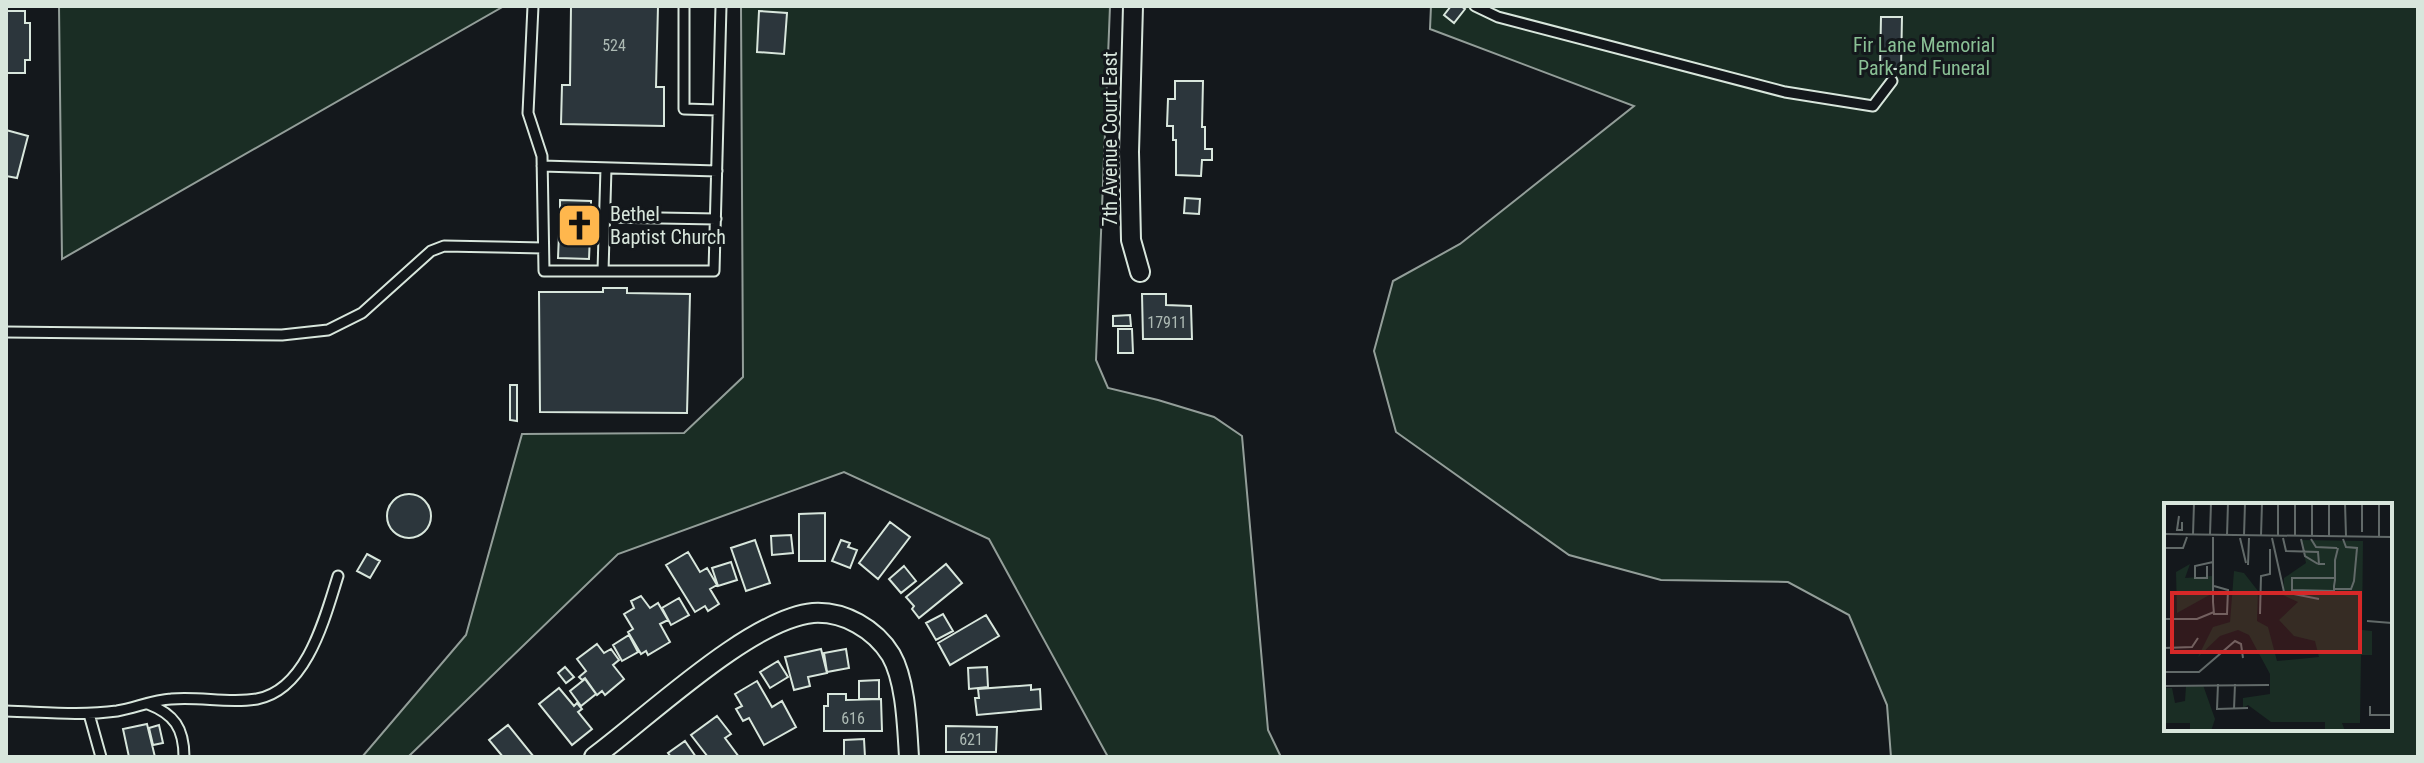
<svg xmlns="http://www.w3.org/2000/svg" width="2424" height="763" viewBox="0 0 2424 763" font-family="'Roboto Condensed',sans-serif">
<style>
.green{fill:#1a2d24;stroke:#939e99;stroke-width:2;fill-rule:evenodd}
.building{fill:#2c363c;stroke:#d8e6dc;stroke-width:2}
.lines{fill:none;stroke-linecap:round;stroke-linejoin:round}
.service-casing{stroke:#d8e6dc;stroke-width:13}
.minor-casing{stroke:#d8e6dc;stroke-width:22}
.service{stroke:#14181c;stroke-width:9}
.minor{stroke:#14181c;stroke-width:18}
.labels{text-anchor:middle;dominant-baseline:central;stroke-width:6;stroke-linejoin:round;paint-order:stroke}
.number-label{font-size:16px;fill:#adbab4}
.park-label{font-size:20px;fill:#8ac095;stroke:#14181c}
.street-label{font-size:20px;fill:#d8e6dc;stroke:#14181c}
.poi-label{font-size:20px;fill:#d8e6dc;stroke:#14181c;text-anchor:start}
.inset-road{fill:none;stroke:#626a69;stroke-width:2}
.view{fill:#d62828;fill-opacity:0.15;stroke:#d62828;stroke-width:4}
.inset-edge{fill:none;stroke:#d8e6dc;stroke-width:4}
</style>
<rect width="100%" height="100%" fill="#14181c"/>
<path class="green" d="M 59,6 L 504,6 L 62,259 Z
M 741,6 L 1110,6 L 1096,360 L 1108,388 L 1158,400 L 1214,417 L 1242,436 L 1268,730 L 1281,757 L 1108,757 L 989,539 L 844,472 L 618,554 L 408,757 L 362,757 L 466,635 L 522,434 L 684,433 L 743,377 Z
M 1431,6 L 2418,6 L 2418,757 L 1891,757 L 1887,705 L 1849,615 L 1788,582 L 1661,580 L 1569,555 L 1396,432 L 1374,351 L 1393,281 L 1460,244 L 1634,106 L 1430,29 ZM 2166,505 L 2390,505 L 2390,729 L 2166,729 Z"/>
<path class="building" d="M 571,6 L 658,6 L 656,87 L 664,87 L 664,126 L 561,124 L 562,85 L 570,85 Z
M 1451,6 L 1461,6 L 1465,9 L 1454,23 L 1444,15 Z
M 6,11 L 25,11 L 25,23 L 30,23 L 30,60 L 25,60 L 25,73 L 6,73 Z
M 759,11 L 787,13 L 784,54 L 757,52 Z
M 1881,17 L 1902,17 L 1901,69 L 1880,69 Z
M 1175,81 L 1203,81 L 1202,127 L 1205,127 L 1205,149 L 1212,149 L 1212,160 L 1202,160 L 1201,176 L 1176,175 L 1176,140 L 1173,140 L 1173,126 L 1167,126 L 1168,99 L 1175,99 Z
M 6,130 L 28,136 L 17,178 L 6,176 Z
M 1185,198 L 1200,199 L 1199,214 L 1184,213 Z
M 560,200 L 591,201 L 591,225 L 560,224 Z
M 559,234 L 590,235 L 589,259 L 558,258 Z
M 603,288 L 627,288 L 627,293 L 690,294 L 687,413 L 540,412 L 539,292 L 603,292 Z
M 1142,294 L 1166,294 L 1166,305 L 1191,306 L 1192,339 L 1143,339 Z
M 1130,315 L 1131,326 L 1113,326 L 1113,316 Z
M 1118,329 L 1132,329 L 1133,353 L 1118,353 Z
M 510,385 L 517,385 L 517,421 L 510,420 Z
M387 516a22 22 0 1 1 44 0a22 22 0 1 1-44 0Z
M 825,513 L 825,561 L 799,561 L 799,514 Z
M 890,522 L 910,537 L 878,579 L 859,563 Z
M 791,535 L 793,553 L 772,555 L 771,536 Z
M 755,540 L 770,583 L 746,591 L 731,548 Z
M 841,540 L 850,543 L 848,547 L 857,550 L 850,568 L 832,561 Z
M 688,552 L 700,572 L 707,568 L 717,585 L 710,589 L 719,604 L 708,611 L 705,606 L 695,612 L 666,565 Z
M 367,554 L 380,561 L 370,578 L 357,571 Z
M 731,562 L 737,580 L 718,586 L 712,568 Z
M 946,564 L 962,583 L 919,618 L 912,609 L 914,606 L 906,597 Z
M 904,566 L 916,581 L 901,593 L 889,579 Z
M 641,596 L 650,608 L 658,603 L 668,620 L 660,624 L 670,642 L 648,655 L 646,651 L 641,654 L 628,632 L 633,629 L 624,614 L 634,608 L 631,601 Z
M 679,598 L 689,615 L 671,625 L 662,608 Z
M 943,614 L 953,631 L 936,640 L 926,623 Z
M 986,615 L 999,636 L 950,665 L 938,643 Z
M 629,635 L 638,652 L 622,661 L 613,645 Z
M 597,644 L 604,653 L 611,649 L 619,660 L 613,665 L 624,679 L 605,695 L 602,691 L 597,695 L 585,678 L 582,680 L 579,677 L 586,671 L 577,659 Z
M 821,649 L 827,673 L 808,677 L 810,686 L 794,690 L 785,657 Z
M 846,649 L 849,668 L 827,672 L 824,653 Z
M 778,661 L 788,677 L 770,688 L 760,672 Z
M 565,667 L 574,677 L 566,683 L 558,673 Z
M 987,667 L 988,687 L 969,689 L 968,668 Z
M 585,679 L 596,694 L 581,706 L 570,691 Z
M 879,680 L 879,699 L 859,699 L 859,681 Z
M 757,681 L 772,707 L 782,701 L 796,727 L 764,745 L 749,718 L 743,721 L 736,709 L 742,706 L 735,694 Z
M 1031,685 L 1031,690 L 1040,689 L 1041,709 L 977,715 L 975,698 L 979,698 L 978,689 Z
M 559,688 L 574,706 L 577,703 L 582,709 L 578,712 L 592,729 L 572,745 L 539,704 Z
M 828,694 L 846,694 L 846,700 L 881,699 L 882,731 L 824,731 L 824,706 L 828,706 Z
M 717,716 L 731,734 L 725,738 L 739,757 L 708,757 L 691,735 Z
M 147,724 L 155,757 L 129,757 L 123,729 Z
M 159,725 L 163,743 L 153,745 L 149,728 Z
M 508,725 L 534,757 L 503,757 L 489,740 Z
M 946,726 L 997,727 L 996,752 L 946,752 Z
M 864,739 L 865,757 L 844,757 L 844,740 Z
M 685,741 L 696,757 L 671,757 L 668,753 Z"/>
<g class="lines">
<defs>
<path id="service" d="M 533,6 L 528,113 L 542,156 L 544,271 L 714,271 L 721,6
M 684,6 L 684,109 L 718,110
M 1475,6 L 1498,17 L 1785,92 L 1873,106 L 1892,81
M 542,166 L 717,171
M 605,217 L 716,219
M 603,271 L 606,168
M 6,332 L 282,335 L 328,330 L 362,313 L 431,251 L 444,246 L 543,248
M 148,704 C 174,714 184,728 184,757
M 6,711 C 43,712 80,716 117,711 C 135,708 153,700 171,699 C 199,696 229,704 257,699 C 307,690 325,617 338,576
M 89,714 L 101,757"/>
<path id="minor" d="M 1133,6 L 1129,152 L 1131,240 L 1140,272
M 594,757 C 647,718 750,619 813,613 C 844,611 875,629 891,655 C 906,681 907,727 909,757"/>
</defs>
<use href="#service" class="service-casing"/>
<use href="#minor" class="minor-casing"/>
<use href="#service" class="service"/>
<use href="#minor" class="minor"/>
</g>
<defs>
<symbol id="church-square" viewBox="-11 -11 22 22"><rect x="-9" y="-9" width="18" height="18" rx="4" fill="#ffb74d" stroke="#14181c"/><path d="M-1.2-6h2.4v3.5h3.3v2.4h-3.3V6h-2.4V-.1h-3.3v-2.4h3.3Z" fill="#111"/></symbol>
</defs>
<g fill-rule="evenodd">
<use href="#church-square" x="554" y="200" width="51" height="51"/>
</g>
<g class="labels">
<g class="number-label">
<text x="614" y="45">524</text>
<text x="1167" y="322">17911</text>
<text x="853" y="718">616</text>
<text x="971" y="739">621</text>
</g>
<g class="park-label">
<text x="1924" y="45">Fir Lane Memorial<tspan x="1924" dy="23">Park and Funeral</tspan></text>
</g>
<g class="street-label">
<text transform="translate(1110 139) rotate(-90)">7th Avenue Court East</text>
</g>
<g class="poi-label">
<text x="610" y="214">Bethel<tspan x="610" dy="23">Baptist Church</tspan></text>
</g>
</g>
<g transform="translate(2164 503)">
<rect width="228" height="228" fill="#14181c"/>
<path d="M 137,37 L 199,38 L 198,127 L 208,128 L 208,152 L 197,152 L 196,220 L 178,220 L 181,228 L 161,228 L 161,219 L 107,219 L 84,202 L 79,205 L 79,195 L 106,191 L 106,171 L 85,132 L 74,127 L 56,133 L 34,154 L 49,124 L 66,119 L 70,68 L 80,70 L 94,88 L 93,118 L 104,124 L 113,158 L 155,154 L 151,138 L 130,133 L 115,117 L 134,99 L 119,92 L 120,75 L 142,60 ZM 26,61 L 21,75 L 48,73 L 49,90 L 13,110 L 12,69 ZM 39,182 L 51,216 L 47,228 L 26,228 L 26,220 L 0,220 L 0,185 L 8,185 L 11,200 L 21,198 L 22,183 Z" fill="#1a2d24"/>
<path class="inset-road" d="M 148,0 L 148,33M 165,0 L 165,33M 181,0 L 182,33M 215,0 L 215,34M 15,13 L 13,27 L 18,27 L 18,19M 198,29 L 198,0M 0,31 L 228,34M 29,32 L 30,0M 46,32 L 47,0M 63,33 L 64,0M 80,33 L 81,0M 97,33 L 98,0M 114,33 L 114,0M 131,33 L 131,0M 49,34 L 49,99 L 50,111 L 63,111 L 64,87 L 50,83M 76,35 L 82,60M 108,35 L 120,89 L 155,96M 119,35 L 122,48 L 154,49 L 155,61 L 161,61M 137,36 L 141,53 L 154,61M 147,36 L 152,44 L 173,45M 0,45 L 19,45 L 23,34M 84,62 L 85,35M 43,63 L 43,75 L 31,75 L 31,63 L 49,59M 171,75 L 128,75 L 128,87 L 170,88 L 170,83 L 171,77 L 171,57 L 174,45M 170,86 L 187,86 L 190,78 L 193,45 L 182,44 L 179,36M 96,111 L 97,73 L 106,71 L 106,46M 0,116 L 33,116 L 50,109M 203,118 L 228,120M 0,145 L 28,144 L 34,135M 0,169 L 35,169 L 71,138 L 77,141 L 79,155M 54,181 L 53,206 L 84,205M 0,183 L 105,182M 206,203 L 206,212 L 228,212M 70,206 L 71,181"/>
<path class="view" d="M 8,90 L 196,90 L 196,149 L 8,149 Z"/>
<rect width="228" height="228" class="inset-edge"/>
</g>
<rect width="2424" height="763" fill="none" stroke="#d8e6dc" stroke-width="16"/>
</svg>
